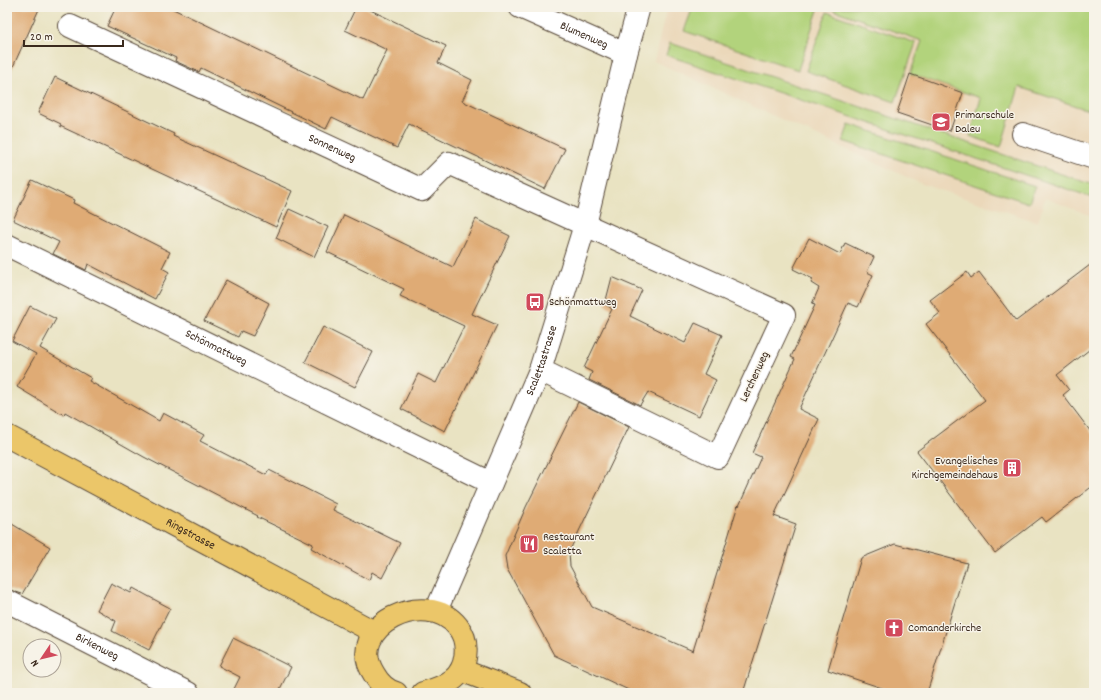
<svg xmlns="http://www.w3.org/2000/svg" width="1101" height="700" viewBox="0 0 1101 700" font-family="Dekko,sans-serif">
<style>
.built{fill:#ebd8ba}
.green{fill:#b2d37b;stroke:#767e4c}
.building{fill:#dfab75}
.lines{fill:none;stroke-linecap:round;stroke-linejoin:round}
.minor-casing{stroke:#554637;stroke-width:24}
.major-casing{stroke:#554637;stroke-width:24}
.minor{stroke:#fff;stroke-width:22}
.major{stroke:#ebc669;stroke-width:22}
.labels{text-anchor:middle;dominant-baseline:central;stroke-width:3;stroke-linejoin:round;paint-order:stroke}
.street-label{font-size:12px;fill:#3b2a1e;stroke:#f7f3e8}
.poi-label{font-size:12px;fill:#3b2a1e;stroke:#f7f3e8;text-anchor:start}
</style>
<rect width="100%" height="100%" fill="#f7f3e8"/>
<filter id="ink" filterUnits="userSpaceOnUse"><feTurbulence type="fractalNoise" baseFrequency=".025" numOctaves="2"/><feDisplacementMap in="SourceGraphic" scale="8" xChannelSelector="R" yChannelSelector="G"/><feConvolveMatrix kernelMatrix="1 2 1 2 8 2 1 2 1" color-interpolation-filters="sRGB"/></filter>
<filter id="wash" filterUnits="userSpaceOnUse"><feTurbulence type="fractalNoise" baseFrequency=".012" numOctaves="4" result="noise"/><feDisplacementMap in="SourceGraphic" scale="16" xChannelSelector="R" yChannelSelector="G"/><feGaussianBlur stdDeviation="0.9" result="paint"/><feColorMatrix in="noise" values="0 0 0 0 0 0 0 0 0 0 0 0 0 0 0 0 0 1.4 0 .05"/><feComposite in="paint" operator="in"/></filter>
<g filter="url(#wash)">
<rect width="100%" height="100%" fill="#e9e3c2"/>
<path class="built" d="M 667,7 L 1094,7 L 1094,217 L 1045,198 L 1038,222 L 922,184 L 654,61 Z"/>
<path class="green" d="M 693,7 L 819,7 L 798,70 L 684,31 Z
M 825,7 L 1094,7 L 1094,112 L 1019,87 L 1001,147 L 970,136 L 981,98 L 910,74 L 922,41 Z
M 827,12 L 916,43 L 895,102 L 806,71 Z
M 670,43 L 1094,185 L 1094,198 L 666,55 Z
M 849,124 L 1035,186 L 1029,203 L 843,141 Z"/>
<g id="blocks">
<path class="building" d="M 7,7 L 40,7 L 7,80 Z
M 116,7 L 169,7 L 363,100 L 387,50 L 345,30 L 356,7 L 364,7 L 446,46 L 438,63 L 472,80 L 462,101 L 565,149 L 545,189 L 409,124 L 397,148 L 332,117 L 326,129 L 201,68 L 199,72 L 175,61 L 176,58 L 107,26 Z
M 910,74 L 963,93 L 950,131 L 897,113 Z
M 55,77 L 174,134 L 173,136 L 292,191 L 276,227 L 60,126 L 61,124 L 38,113 Z
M 32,180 L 74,200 L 73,203 L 170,252 L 162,268 L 169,272 L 155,299 L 88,264 L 86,270 L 53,254 L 59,242 L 13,220 Z
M 289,209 L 328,227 L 314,257 L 276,238 Z
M 344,215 L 453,267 L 476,219 L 510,236 L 472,314 L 497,325 L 445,431 L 401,409 L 418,374 L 436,383 L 464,326 L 400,296 L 404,289 L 327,252 Z
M 809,238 L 840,254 L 845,243 L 874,257 L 867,272 L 873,275 L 858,307 L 848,303 L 799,409 L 819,419 L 774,516 L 796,524 L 743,693 L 635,693 L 554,655 L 507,569 L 505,556 L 526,507 L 578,402 L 629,427 L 569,552 L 570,566 L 592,607 L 693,651 L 738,505 L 739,506 L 761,457 L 752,453 L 795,359 L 791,357 L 815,305 L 812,304 L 819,288 L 811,283 L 813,279 L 793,269 Z
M 1094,262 L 1094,346 L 1057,375 L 1069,390 L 1063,395 L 1094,436 L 1094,485 L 1046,522 L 1042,517 L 995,553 L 917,451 L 985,400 L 926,324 L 940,313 L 930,300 L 967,272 L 971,278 L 979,272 L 1016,321 Z
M 612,277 L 642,290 L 630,316 L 685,343 L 695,323 L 722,335 L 704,374 L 716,380 L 699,416 L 648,392 L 640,405 L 589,380 L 592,372 L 584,368 L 612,309 L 605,304 Z
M 226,280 L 269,303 L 253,336 L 241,331 L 238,337 L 204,321 Z
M 30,306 L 56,319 L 40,348 L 91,378 L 89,381 L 159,421 L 163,413 L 204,435 L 200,441 L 266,475 L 269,470 L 336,504 L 333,510 L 400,543 L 382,578 L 372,572 L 369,580 L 311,548 L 313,544 L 257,517 L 258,516 L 144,457 L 65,412 L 64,415 L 17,387 L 36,354 L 12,341 Z
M 323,327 L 373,352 L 355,387 L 305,362 Z
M 7,521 L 50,547 L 22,594 L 7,589 Z
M 895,544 L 967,563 L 927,693 L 897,693 L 828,670 L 861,558 Z
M 111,583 L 131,593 L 133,588 L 170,608 L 149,650 L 112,631 L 116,621 L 97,610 Z
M 233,638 L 291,667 L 278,693 L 232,693 L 240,677 L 219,666 Z"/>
</g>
</g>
<g filter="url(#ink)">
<use href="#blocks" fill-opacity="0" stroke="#554637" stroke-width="1"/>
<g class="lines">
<defs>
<g id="minor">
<path id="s1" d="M 520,7 L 626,54"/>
<path id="s2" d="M 70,26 L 422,190 L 449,163 L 784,315 L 718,457 L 540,370"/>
<path d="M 1023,134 L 1094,158"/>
<path id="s3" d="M 7,245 L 491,483"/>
<path id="s4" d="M 7,601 L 188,693"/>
<path id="s5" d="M 436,611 L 540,370 L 585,225 L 626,54 L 639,7"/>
</g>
<g id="major">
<path id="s6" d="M 7,436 L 374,632"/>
<path d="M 461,670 L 520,693"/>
<path d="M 396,693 C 386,690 379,683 374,674 C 343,627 427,586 458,627 C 470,642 468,670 451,681 C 442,688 433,690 423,693"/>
</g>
</defs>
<use href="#minor" class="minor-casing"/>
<use href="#major" class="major-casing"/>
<use href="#minor" class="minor"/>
<use href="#major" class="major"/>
</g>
</g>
<defs>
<symbol id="school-square" viewBox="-11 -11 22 22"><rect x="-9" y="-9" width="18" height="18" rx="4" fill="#d1495b" stroke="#f7f3e8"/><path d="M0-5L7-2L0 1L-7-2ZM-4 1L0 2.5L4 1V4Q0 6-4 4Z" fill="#fff"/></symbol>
<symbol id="bus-square" viewBox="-11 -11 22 22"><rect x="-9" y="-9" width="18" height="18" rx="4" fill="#d1495b" stroke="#f7f3e8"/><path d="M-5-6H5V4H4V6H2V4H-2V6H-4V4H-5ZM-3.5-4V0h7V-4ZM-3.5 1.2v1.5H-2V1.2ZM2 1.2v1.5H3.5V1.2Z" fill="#fff"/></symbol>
<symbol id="building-square" viewBox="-11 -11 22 22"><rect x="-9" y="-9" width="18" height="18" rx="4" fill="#d1495b" stroke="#f7f3e8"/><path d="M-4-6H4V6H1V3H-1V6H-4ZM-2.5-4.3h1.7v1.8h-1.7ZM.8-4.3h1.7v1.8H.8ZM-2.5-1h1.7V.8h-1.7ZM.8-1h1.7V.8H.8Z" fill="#fff"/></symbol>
<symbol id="restaurant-square" viewBox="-11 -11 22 22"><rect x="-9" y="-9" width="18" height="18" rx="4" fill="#d1495b" stroke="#f7f3e8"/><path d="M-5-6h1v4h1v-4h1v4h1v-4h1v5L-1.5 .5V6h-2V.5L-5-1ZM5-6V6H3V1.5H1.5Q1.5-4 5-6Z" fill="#fff"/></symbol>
<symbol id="church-square" viewBox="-11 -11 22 22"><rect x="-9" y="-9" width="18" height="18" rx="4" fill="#d1495b" stroke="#f7f3e8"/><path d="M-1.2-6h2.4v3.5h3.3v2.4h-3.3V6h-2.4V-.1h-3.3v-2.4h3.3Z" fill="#fff"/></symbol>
</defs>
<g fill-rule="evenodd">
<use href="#school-square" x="930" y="111" width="22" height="22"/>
<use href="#bus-square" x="524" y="291" width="22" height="22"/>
<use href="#building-square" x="1001" y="457" width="22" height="22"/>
<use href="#restaurant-square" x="518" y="533" width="22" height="22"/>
<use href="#church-square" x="883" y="617" width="22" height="22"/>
</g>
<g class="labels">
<g class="street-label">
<text stroke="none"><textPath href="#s1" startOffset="70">Blumenweg</textPath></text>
<text stroke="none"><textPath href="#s2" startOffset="289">Sonnenweg</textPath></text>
<text stroke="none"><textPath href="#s3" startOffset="233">Schönmattweg</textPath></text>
<text stroke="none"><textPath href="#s5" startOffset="272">Scalettastrasse</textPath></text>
<text transform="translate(755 377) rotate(-65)">Lerchenweg</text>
<text stroke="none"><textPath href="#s6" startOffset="208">Ringstrasse</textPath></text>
<text stroke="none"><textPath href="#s4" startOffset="101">Birkenweg</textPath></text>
</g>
<g class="poi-label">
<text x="955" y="115">Primarschule<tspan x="955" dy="14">Daleu</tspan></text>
<text x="549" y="302">Schönmattweg</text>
<text x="998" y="461" text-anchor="end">Evangelisches<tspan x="998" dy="14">Kirchgemeindehaus</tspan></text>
<text x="543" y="537">Restaurant<tspan x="543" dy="14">Scaletta</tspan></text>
<text x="908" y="628">Comanderkirche</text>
</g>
</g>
<rect width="1101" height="700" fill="none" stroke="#f7f3e8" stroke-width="24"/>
<g transform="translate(42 658) rotate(235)"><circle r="19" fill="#f7f3e8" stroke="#aca397"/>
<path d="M0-3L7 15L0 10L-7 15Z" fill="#d1495b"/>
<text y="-6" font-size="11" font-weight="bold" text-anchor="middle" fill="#3b2a1e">N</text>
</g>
<path d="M24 40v6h99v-6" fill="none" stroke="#3b2a1e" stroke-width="2"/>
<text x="30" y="40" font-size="12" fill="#3b2a1e" stroke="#f7f3e8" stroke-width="3" paint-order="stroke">20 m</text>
</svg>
